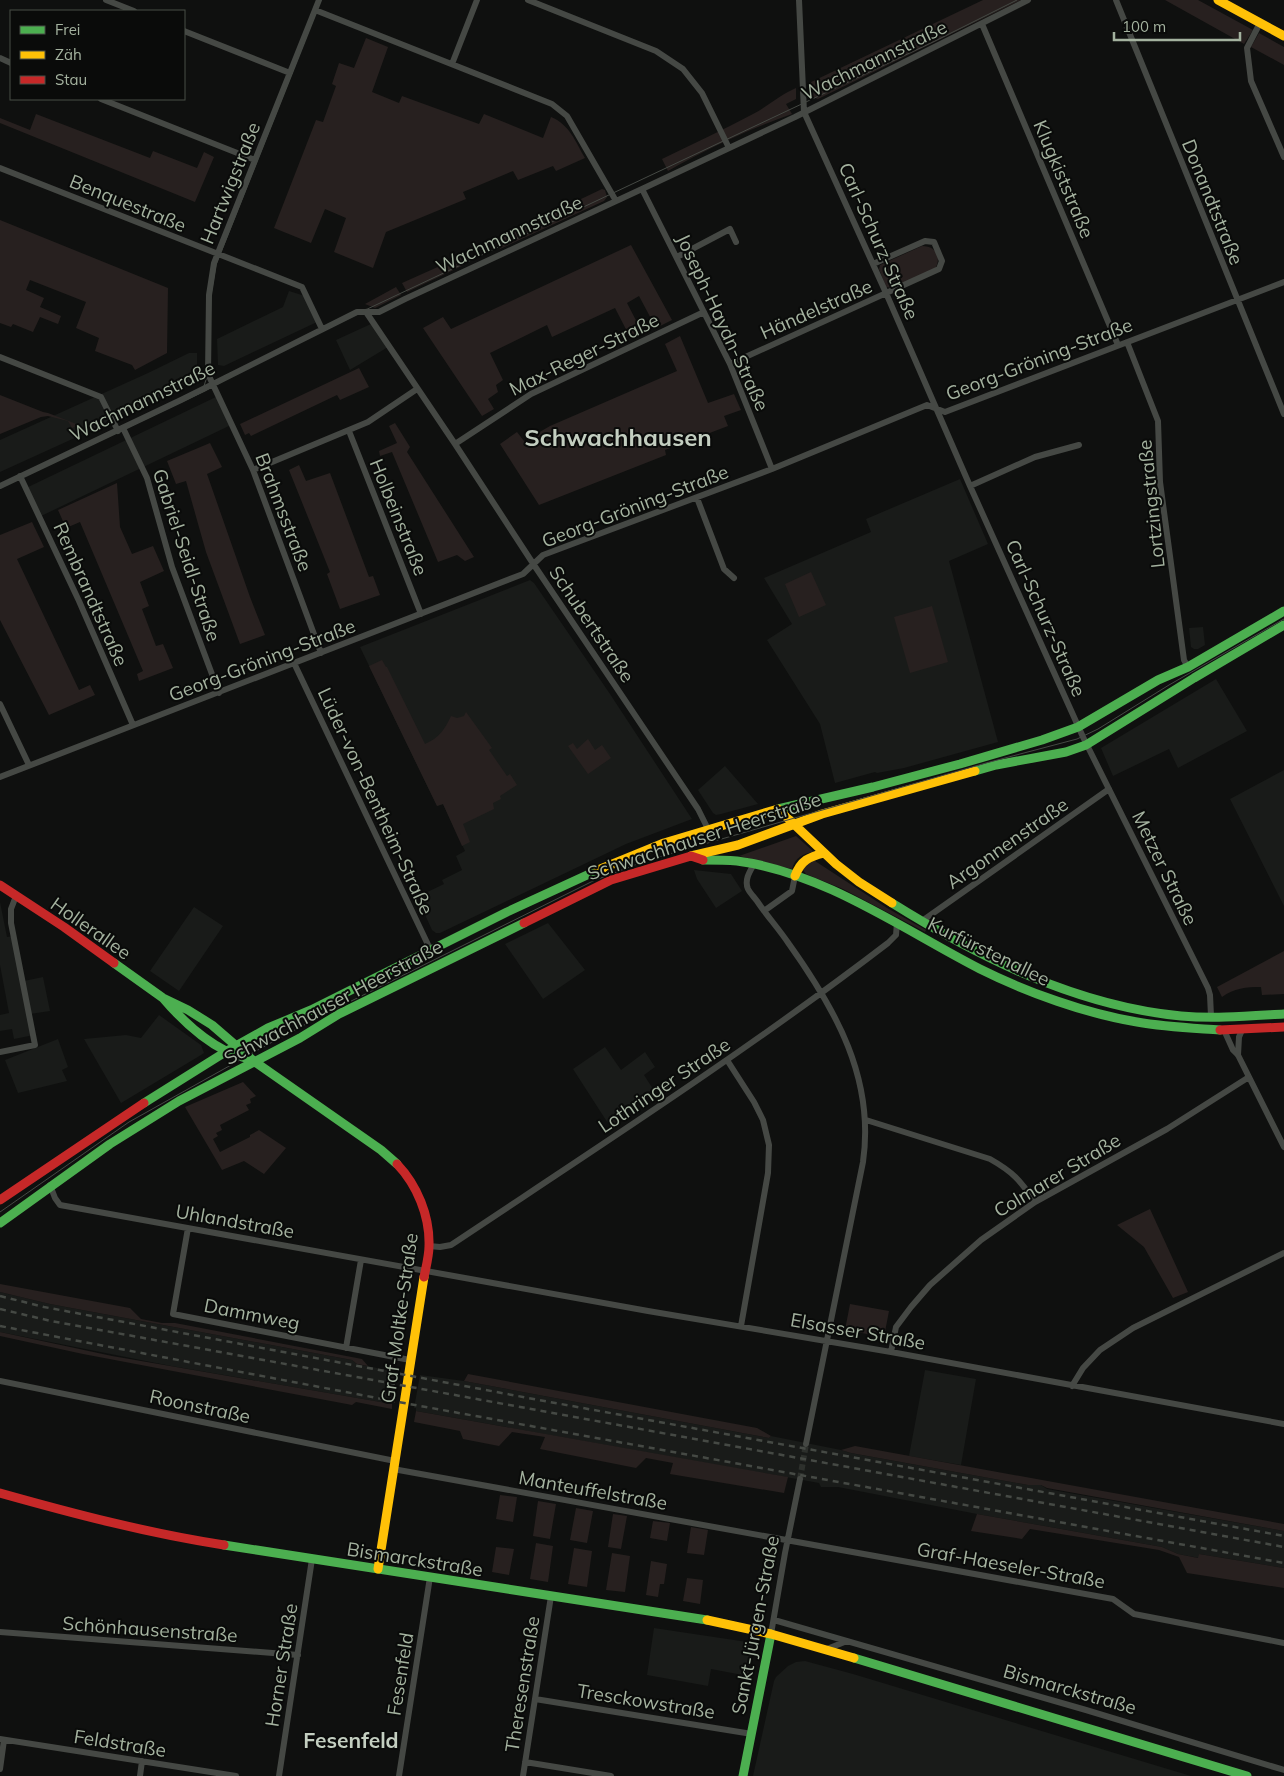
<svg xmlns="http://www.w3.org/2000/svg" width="1284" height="1776" viewBox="0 0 1284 1776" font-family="Mulish,sans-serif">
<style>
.built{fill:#191b19}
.green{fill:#27201f}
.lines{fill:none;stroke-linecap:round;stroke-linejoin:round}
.street-tunnel{stroke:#2d302c;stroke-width:6;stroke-dasharray:6 3;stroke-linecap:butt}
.street{stroke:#454844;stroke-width:6}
.fast{stroke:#4caf50;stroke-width:9}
.slow{stroke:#ffc107;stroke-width:9}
.jam{stroke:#c62828;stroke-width:9}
.tram{stroke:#454944;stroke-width:1}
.rail{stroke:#454944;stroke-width:2.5;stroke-dasharray:6 5;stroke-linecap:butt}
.labels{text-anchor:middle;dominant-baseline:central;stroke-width:4;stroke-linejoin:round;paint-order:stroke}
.street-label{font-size:19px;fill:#a4b29f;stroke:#0a0b0a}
.quarter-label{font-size:21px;font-weight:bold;fill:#c3cec0;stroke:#0a0b0a}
.district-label{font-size:24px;font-weight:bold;fill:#c3cec0;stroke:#0a0b0a}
</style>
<rect width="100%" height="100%" fill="#0f100f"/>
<path class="built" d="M 289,291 L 305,296 L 317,322 L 224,366 L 218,365 L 217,339 L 283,307 Z
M 373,323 L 388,347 L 350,370 L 336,340 Z
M 189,353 L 197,353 L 197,374 L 194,381 L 108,421 L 101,426 L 0,472 L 0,440 L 148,373 Z
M 218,396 L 231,425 L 39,517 L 26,488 Z
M 960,479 L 988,544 L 949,561 L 998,742 L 904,768 L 877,773 L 875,772 L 835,783 L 820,724 L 767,640 L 792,624 L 764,578 L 871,532 L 866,519 Z
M 530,580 L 534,583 L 610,694 L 692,819 L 626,844 L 440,933 L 436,933 L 432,930 L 417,897 L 444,884 L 442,880 L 462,870 L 456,856 L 465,851 L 443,804 L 437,806 L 360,647 Z
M 1203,627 L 1205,645 L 1198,649 L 1194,649 L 1191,647 L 1189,628 Z
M 1216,679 L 1247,731 L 1178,768 L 1169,749 L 1113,776 L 1101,748 Z
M 725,766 L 758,804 L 721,814 L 716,815 L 713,813 L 698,790 Z
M 1284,770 L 1284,906 L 1230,799 Z
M 694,870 L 731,874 L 742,891 L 716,908 L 697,879 Z
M 0,902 L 7,937 L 14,936 L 24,981 L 43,977 L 50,1011 L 30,1014 L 34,1035 L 14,1039 L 12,1029 L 0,1031 L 0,1015 L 9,1013 L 0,965 Z
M 194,907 L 223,926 L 179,991 L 150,971 Z
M 548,923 L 585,970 L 543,999 L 505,944 Z
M 159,1015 L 201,1045 L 204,1053 L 201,1055 L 121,1103 L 84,1039 L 126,1035 L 141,1038 Z
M 58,1039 L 68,1067 L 62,1070 L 67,1081 L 18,1093 L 5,1060 Z
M 605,1047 L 621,1070 L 645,1052 L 655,1067 L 644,1075 L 653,1089 L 622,1111 L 626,1118 L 611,1128 L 573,1069 Z
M 0,1292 L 50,1304 L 352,1360 L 357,1364 L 397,1372 L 392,1404 L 171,1366 L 0,1332 Z
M 925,1370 L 976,1379 L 961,1465 L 909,1456 Z
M 420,1375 L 464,1381 L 769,1438 L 771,1436 L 841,1450 L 851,1453 L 1028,1485 L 1041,1485 L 1047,1489 L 1284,1531 L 1284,1568 L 1199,1554 L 1199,1558 L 1178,1554 L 1162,1547 L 977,1514 L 838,1487 L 821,1487 L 819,1483 L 416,1411 L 416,1408 L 414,1408 Z
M 654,1628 L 754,1643 L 748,1676 L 711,1669 L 708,1686 L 647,1675 Z
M 805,1661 L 853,1674 L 1191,1776 L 753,1776 L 774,1681 L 776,1677 L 788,1666 L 796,1662 Z"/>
<path class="green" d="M 983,0 L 1021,0 L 818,99 C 810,97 809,90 809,83 Z
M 1165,0 L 1198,0 L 1253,30 L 1244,44 Z
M 1259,33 L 1284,47 L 1284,65 L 1251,47 Z
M 366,38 L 388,47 L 372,92 L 399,103 L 402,96 L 479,124 L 484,114 L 543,138 L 551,117 C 570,125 575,141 585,158 L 556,171 L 553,166 L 518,180 L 513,171 L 463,192 L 466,199 L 386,232 L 373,268 L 334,252 L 346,218 L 325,209 L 311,243 L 274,228 L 316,120 L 323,122 L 336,86 L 332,84 L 339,63 L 354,68 Z
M 796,88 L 796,99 L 786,104 L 792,114 C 749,129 707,149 668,171 L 662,159 C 692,144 723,130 753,114 C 768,106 780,95 796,88 Z
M 36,114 L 150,158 L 153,151 L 197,168 L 204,152 L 214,157 L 195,202 L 0,123 L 0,118 L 30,130 Z
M 602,189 L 605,190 L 607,197 L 604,201 L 500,249 L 495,240 Z
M 0,220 L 168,288 L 167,353 L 135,370 L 132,365 L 95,351 L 99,338 L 76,328 L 86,302 L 30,280 L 26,290 L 44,298 L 40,307 L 61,316 L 58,324 L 40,317 L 33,332 L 13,324 L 11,327 L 0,323 Z
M 631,245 L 672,320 L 656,328 L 639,296 L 627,303 L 643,334 L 631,339 L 615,308 L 552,337 L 547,325 L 490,353 L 503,380 L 496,385 L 498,392 L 488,399 L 494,409 L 482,416 L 423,328 L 443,317 L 451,329 Z
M 922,246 C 936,246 942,257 935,269 L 892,288 L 886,287 L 879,269 L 880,265 Z
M 460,257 L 464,265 L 407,292 L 402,283 Z
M 396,287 L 401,295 L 375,308 L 365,304 Z
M 680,336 L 708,403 L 734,394 L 741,410 L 724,416 L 728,426 L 665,450 L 666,455 L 539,505 L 500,444 L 517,432 L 524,441 L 550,426 L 677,371 L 665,344 Z
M 359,368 L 369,387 L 340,400 L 337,395 L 251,436 L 249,433 L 245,435 L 240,424 Z
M 0,395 L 43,412 L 48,413 L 79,425 L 72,428 L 68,421 L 48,416 L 41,417 L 0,434 Z
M 395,423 L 410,447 L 407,452 L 474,557 L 465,561 L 457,555 L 438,562 L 392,452 L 380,456 L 379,451 L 397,443 L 389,426 Z
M 210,443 L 222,467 L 207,474 L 250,597 L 265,635 L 240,644 L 206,552 L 186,481 L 176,484 L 167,461 Z
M 299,465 L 306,481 L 330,473 L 369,577 L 373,576 L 380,595 L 340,609 L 327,574 L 330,572 L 289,470 Z
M 117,483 L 120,527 L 132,554 L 153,546 L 164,571 L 140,582 L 149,606 L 142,609 L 156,646 L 163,644 L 173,668 L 139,681 L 137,674 L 143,671 L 80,522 L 66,528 L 58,510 Z
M 32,522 L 44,547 L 17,559 L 79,690 L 90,685 L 95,695 L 49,715 L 0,620 L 0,535 Z
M 811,572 L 826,605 L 799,617 L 785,584 Z
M 932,606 L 948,662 L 910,673 L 894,617 Z
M 382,660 L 386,667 L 387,667 L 425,744 C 439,738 445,729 451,716 L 457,718 L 464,716 L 466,712 L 492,748 L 489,750 L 507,776 L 510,774 L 517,785 L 500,796 L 501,799 L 493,803 L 494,809 L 463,824 L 470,842 L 462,846 L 443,804 L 437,806 L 369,666 Z
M 588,739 L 595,750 L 602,745 L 611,758 L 588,774 L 568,746 L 573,743 L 577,749 Z
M 796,836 L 814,852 C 803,853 795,858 792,869 L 739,856 Z
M 810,861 L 815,861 L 887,908 L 926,930 L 925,932 L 843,889 L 806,874 L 803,870 L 804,867 Z
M 1284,951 L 1284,994 L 1262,995 L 1261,987 C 1246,987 1234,988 1222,997 L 1217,987 Z
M 243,1082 L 256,1096 L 250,1099 L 251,1103 L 246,1105 L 249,1110 L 220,1125 L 222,1130 L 216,1133 L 218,1136 L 213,1139 L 220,1152 L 250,1137 L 250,1135 L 259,1130 L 286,1148 L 264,1174 L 244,1161 L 222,1170 L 185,1107 Z
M 1150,1209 L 1188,1292 L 1173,1298 L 1144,1247 L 1117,1225 Z
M 0,1284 L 130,1308 L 141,1319 L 162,1323 L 175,1323 L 362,1359 L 368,1366 L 357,1364 L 352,1360 L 50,1304 L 0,1292 Z
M 850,1304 L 889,1311 L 884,1337 L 845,1330 Z
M 0,1332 L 112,1356 L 392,1404 L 392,1409 L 356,1402 L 352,1405 L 83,1354 L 0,1336 Z
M 468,1374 L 757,1428 L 771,1436 L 769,1438 L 464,1381 Z
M 416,1411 L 788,1477 L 784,1493 L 670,1474 L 673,1463 L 646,1458 L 636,1468 L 540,1449 L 545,1437 L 512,1432 L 499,1446 L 463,1439 L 460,1431 L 414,1422 Z
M 855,1446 L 1284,1524 L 1284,1531 L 1047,1488 L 1041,1485 L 1028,1485 L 851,1453 L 841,1450 Z
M 500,1495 L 517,1497 L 513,1522 L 496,1519 Z
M 538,1501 L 556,1504 L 550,1539 L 533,1536 Z
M 576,1508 L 593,1511 L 587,1543 L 570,1540 Z
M 613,1514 L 627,1516 L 621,1549 L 608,1547 Z
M 977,1514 L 1162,1547 L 1178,1554 L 1198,1558 L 1199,1554 L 1284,1568 L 1284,1588 L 1187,1573 L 1179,1557 L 1159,1550 L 1030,1529 L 1022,1539 L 971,1531 Z
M 653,1521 L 670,1523 L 667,1541 L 650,1538 Z
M 691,1527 L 708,1530 L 704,1555 L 687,1553 Z
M 536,1543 L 553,1546 L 548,1582 L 530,1579 Z
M 496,1547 L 514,1549 L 509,1575 L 492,1572 Z
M 574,1548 L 592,1551 L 587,1587 L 568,1584 Z
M 612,1553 L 630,1556 L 625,1592 L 606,1590 Z
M 651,1561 L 667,1564 L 664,1584 L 660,1584 L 658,1597 L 646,1595 Z
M 687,1578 L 703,1580 L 700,1604 L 683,1601 Z"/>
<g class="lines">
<path class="street-tunnel" d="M 800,1479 L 806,1444"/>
<path class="street" d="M 106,0 L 134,11
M 319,0 L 214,263 L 209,295 L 208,374 L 253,470 L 321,653
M 528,0 L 656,51 L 683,69 L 702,93 L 729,148
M 799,0 L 804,112 L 886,293 L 970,486 L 1083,737 L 1208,988 L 1210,995 L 1211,1016
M 1116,0 L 1284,414
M 315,10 L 552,104 L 567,116 L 616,201
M 1260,23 L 1247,48 L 1251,81 L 1284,157
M 982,24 L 1118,345
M 184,31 L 290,73
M 0,58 L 11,63
M 452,64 L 477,0
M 101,99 L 255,160
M 0,168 L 302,287 L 322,329
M 642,189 L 730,364 L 772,469
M 677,257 L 730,229 L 736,242
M 366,312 L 455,444 L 534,565 L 698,809 L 708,829
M 1127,342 L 1158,421 L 1160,482 L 1184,660 L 1188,667
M 0,357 L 101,397 L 118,431
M 730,364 L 939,269 L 942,261 L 934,242 L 925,241 L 873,264
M 123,428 L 147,478 L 172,567 L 219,693
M 349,431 L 421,614
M 455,444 L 531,394 L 704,312
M 253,470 L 368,422 L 417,389
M 20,476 L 79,601 L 133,725
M 0,486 L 181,400 L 357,312 L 379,312 L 405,299 L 642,189 L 795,117 L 1028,0
M 970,486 L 1035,457 L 1079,445
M 697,498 L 724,569 L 734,578
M 294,663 L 431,951
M 0,704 L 29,765
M 0,777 L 523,574 L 543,555 L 772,469 L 927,405 L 945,412 L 1284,282
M 754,864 C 750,871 744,880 748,889 C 750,893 754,897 757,901 C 767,916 779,929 789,944 C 836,1010 875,1079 863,1162 L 806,1444
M 764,911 L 792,891 L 795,876
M 922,921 L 1109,789
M 1224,1030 L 1233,1050 L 1238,1055 L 1284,1147
M 0,1052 L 35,1045 L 11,923 L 11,909 L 16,896
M 1238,1055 L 1239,1037 L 1242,1030
M 727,1060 L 754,1102 L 763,1120 L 769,1145 L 768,1173 L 741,1326
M 866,1120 L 990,1159 C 1013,1172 1020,1180 1035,1202
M 50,1185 L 55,1198 L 60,1205 L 648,1311 L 891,1352 L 1284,1424
M 188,1228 L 173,1314 L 410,1360
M 429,1246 L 440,1247 L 451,1245 C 598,1147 747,1051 888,943 L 896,935 L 897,923
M 346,1348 L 361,1260
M 891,1352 L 896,1327 L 911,1307 L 930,1285 L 981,1240 L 1035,1202 L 1167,1129 L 1249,1077
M 0,1381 L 395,1461
M 1072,1386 L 1083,1368 L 1100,1350 L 1133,1328 L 1284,1253
M 393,1469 L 1113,1599 L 1134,1614 L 1284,1643
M 774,1620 L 1086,1710 L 1284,1770
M 0,1632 L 298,1655
M 771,1634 L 785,1553 L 800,1479
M 827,1649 L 847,1641
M 535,1699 L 752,1734
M 0,1739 L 236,1776
M 525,1762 L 611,1776
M 0,1769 L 4,1740
M 140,1776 L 142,1761
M 279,1776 L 312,1559
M 399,1776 L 430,1577
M 523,1776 L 551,1596"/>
<path class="fast" d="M 975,771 L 996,765 L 1066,752 L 1086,745 L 1194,678 L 1284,625
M 778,809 L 873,787 L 960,764 L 1042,740 L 1078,727 L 1158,680 L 1188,667 L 1284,611
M 703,860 C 714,860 725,860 737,861 C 823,872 904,930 980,969 C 1026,992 1087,1014 1137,1022 C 1165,1027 1192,1028 1220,1030
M 892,903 C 980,958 1077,1006 1181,1016 C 1215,1019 1250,1016 1284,1014
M 114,963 L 163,998 L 188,1010 L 212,1025 L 255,1062 L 381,1150 L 397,1164
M 163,998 C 180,1018 202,1039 226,1051 C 234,1055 243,1057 252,1060
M 144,1103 L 227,1051 L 268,1028 L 311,1010 L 507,912 L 598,870
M 0,1223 L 110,1144 L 179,1101 L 300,1038 L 339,1014 L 524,923
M 224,1545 L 707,1620
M 854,1658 L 1247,1776
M 743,1776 L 771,1634"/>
<path class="slow" d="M 1218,0 L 1284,36
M 691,856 L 738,845 L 822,814 L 975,771
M 598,870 L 664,843 L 778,809 L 836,864 L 859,882 L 892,903
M 795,876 C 801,860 809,857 824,853
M 378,1569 L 424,1277
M 707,1620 L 771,1634 L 854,1658"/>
<path class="jam" d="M 0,885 L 64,927 L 114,963
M 524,923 L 611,880 L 691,856 L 703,860
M 1220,1030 L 1284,1027
M 397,1164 C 417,1185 430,1216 429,1246 C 429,1256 426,1267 424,1277
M 0,1200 L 144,1103
M 0,1493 C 75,1514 147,1533 224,1545"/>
<path class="tram" d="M 196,394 L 204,386 L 209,370 L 211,295 L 216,265 L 321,0
M 0,488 L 205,391 L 257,363 L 361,312 L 933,42 L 1017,0
M 0,1212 L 129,1122 L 265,1046 L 319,1017 L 593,881 L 645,861 L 986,763 L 1077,739 L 1098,729 L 1169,685 L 1284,619"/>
<path class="rail" d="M 0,1296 L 44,1307 L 539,1400 L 1284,1536
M 0,1309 L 51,1321 L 1284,1547
M 0,1326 L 393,1401 L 1284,1563"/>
</g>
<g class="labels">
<g class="street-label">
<text transform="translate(874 60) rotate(-26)">Wachmannstraße</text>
<text transform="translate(1064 179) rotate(67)">Klugkiststraße</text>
<text transform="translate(230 183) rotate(-68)">Hartwigstraße</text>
<text transform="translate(1213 202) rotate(68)">Donandtstraße</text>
<text transform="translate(128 203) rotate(22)">Benquestraße</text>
<text transform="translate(509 234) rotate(-25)">Wachmannstraße</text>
<text transform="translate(879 241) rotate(66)">Carl-Schurz-Straße</text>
<text transform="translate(816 309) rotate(-24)">Händelstraße</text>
<text transform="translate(723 322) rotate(65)">Joseph-Haydn-Straße</text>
<text transform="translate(584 354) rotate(-26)">Max-Reger-Straße</text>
<text transform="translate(1039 359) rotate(-21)">Georg-Gröning-Straße</text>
<text transform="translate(142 401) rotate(-26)">Wachmannstraße</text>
<text transform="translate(1151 504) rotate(-96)">Lortzingstraße</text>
<text transform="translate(635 506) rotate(-21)">Georg-Gröning-Straße</text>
<text transform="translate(284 512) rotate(69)">Brahmsstraße</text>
<text transform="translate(399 517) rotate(68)">Holbeinstraße</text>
<text transform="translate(187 555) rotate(72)">Gabriel-Seidl-Straße</text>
<text transform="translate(91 594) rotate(66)">Rembrandtstraße</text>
<text transform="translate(1046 618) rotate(66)">Carl-Schurz-Straße</text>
<text transform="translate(592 624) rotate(56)">Schubertstraße</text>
<text transform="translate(262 660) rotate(-21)">Georg-Gröning-Straße</text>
<text transform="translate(376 801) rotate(65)">Lüder-von-Bentheim-Straße</text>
<text transform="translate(704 836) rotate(-18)">Schwachhauser Heerstraße</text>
<text transform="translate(1007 843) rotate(-35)">Argonnenstraße</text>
<text transform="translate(1165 868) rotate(64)">Metzer Straße</text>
<text transform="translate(91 928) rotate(35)">Hollerallee</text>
<text transform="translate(989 951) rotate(26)">Kurfürstenallee</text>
<text transform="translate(333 1002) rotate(-28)">Schwachhauser Heerstraße</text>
<text transform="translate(664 1085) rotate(-34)">Lothringer Straße</text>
<text transform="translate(1057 1175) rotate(-31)">Colmarer Straße</text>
<text transform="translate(235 1221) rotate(10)">Uhlandstraße</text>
<text transform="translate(252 1314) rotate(11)">Dammweg</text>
<text transform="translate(399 1318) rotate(-82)">Graf-Moltke-Straße</text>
<text transform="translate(858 1331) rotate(10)">Elsasser Straße</text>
<text transform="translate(200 1406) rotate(12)">Roonstraße</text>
<text transform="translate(593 1490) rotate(10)">Manteuffelstraße</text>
<text transform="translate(415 1559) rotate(9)">Bismarckstraße</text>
<text transform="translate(1011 1565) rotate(10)">Graf-Haeseler-Straße</text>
<text transform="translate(755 1625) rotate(-79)">Sankt-Jürgen-Straße</text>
<text transform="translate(150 1629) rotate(4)">Schönhausenstraße</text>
<text transform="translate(281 1665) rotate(-81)">Horner Straße</text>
<text transform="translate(400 1674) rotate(-81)">Fesenfeld</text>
<text transform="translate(522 1684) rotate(-81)">Theresenstraße</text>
<text transform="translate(1070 1689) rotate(16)">Bismarckstraße</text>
<text transform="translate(646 1701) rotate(9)">Tresckowstraße</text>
<text transform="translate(120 1743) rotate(9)">Feldstraße</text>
</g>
<g class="quarter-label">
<text x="351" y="1740">Fesenfeld</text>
</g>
<g class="district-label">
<text x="618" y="437">Schwachhausen</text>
</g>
</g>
<rect x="10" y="10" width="175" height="90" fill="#0a0b0a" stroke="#484e46"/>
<rect x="20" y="26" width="25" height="8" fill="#4caf50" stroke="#484e46"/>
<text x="55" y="35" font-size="15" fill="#a4b29f">Frei</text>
<rect x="20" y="51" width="25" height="8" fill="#ffc107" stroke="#484e46"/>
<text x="55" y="60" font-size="15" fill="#a4b29f">Zäh</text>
<rect x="20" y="76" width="25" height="8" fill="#c62828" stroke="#484e46"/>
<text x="55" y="85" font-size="15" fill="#a4b29f">Stau</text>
<path d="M1114 32v8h126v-8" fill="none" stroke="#a4b29f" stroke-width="2.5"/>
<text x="1122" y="32" font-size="15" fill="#a4b29f" stroke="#0a0b0a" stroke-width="4" paint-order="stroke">100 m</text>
</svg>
